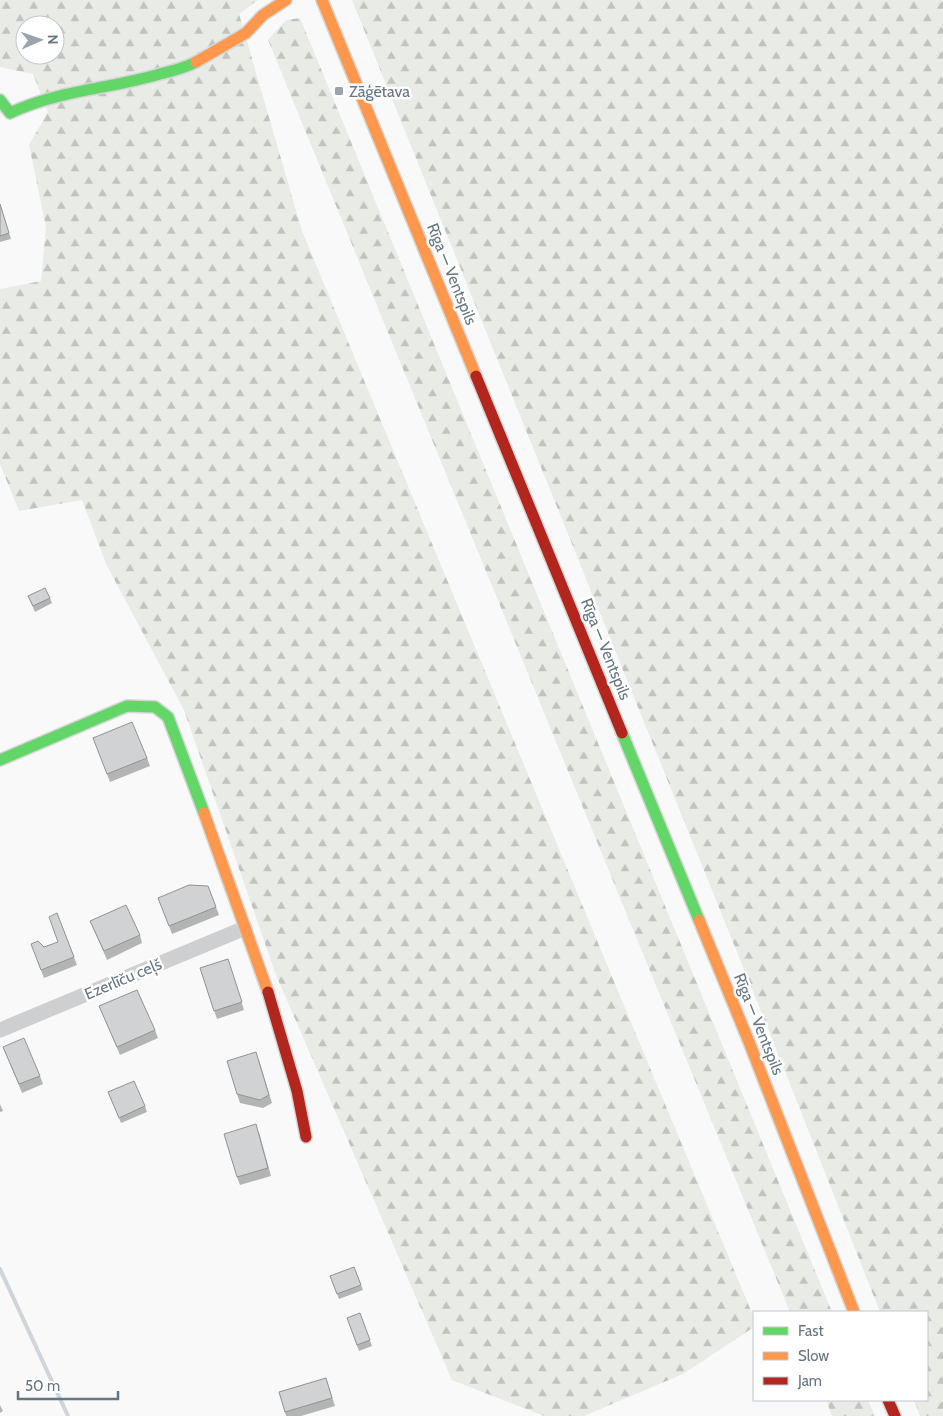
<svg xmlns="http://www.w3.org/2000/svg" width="943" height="1416" viewBox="0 0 943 1416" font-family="Cabin,sans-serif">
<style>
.forest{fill:url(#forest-firs);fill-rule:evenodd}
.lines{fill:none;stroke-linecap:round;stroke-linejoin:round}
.stream{stroke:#ced6d9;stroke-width:4}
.fast-casing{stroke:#d5d6d7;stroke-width:14}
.slow-casing{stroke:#d5d6d7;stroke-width:14}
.jam-casing{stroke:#d5d6d7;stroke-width:14}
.street{stroke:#cecfd0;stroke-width:15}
.fast{stroke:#63d668;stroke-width:11}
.slow{stroke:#ff974d;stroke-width:11}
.jam{stroke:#b3261e;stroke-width:11}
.wall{fill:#b3b5b5}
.building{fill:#d0d2d3;stroke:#929394}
.poi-dot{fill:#99a4ac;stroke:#fff;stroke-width:2}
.labels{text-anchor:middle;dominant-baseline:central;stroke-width:5;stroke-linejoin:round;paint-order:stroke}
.poi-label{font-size:16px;fill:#657683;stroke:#fff;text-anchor:start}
.street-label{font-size:16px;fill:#657683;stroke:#fff}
</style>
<defs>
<pattern id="forest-firs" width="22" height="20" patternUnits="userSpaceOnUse" patternTransform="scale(1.25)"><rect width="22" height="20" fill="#e8ebe6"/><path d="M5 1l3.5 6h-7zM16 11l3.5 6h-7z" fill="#c0c3c0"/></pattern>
</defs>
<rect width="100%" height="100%" fill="#f9f9f9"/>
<path class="forest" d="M 0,0 L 258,0 L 239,14 L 302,231 L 754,1318 L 754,1327 L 683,1374 L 584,1416 L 544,1416 L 452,1380 L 276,975 L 184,710 L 106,564 L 82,500 L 19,511 L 0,464 L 0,289 L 41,281 L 46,227 L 29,145 L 48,112 L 33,74 L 0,67 ZM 25,25 L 55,25 L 55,55 L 25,55 Z
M 352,0 L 943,0 L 943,1416 L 920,1416 L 914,1400 L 927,1400 L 927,1312 L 880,1312 L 775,1046 Z
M 300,18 L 832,1312 L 790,1312 L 268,40 L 286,20 Z
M 826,1400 L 868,1400 L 875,1416 L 832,1416 Z"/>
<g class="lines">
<path class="stream" d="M 0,1269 L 68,1416"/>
<defs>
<path id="fast" d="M 0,100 L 10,113 C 59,90 109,89 160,74 C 172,71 185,68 196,62
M 622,733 L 699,920
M 0,760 L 127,706 L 155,707 L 168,717 L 204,813"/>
<path id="slow" d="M 322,0 L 476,376
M 196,62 L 246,33 L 263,15 L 286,0
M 204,813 L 268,992
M 699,920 L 749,1042 L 854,1312"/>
<path id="jam" d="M 476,376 L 622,733
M 268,992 L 297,1091 L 306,1137
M 888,1400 L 895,1416"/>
</defs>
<use href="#fast" class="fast-casing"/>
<use href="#slow" class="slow-casing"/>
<use href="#jam" class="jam-casing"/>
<path class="street" d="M 0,1030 L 245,928"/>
<use href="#fast" class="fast"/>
<use href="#slow" class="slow"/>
<use href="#jam" class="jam"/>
</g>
<path class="wall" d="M 0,204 L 11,239 L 0,242 Z
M 28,596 L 50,598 L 52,603 L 35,612 Z
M 96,746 L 147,758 L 150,766 L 110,782 Z
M 208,886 L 219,915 L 172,934 L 158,898 Z
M 57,913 L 77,965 L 44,978 L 31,944 L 44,947 L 58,942 Z
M 90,921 L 140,935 L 142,943 L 107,960 Z
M 228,959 L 244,1010 L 217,1019 L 200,968 Z
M 99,1006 L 155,1030 L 158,1038 L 120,1055 Z
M 3,1047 L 40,1076 L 43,1084 L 22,1093 Z
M 259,1060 L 272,1103 L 263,1108 L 240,1103 L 237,1094 Z
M 108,1092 L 145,1106 L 147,1112 L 121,1123 Z
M 0,1104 L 3,1111 L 0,1112 Z
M 259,1132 L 271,1176 L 240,1185 L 237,1177 Z
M 354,1267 L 363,1290 L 339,1299 L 330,1276 Z
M 360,1313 L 372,1346 L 359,1351 L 347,1318 Z
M 326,1378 L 335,1406 L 301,1416 L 286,1416 L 279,1392 Z
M 0,1405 L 3,1411 L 0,1413 Z"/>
<path class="building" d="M 0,204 L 9,233 L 0,236 Z
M 45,588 L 50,598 L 33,606 L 28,596 Z
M 132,722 L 147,758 L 107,774 L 93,738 Z
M 189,885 L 208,886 L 216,907 L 169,926 L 158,898 Z
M 126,905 L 140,935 L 104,951 L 90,921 Z
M 57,913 L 74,957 L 41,970 L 31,944 L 38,941 L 44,947 L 58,942 L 49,917 Z
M 228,959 L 242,1002 L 214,1011 L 200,968 Z
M 137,990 L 155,1030 L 117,1047 L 99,1006 Z
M 24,1038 L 40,1076 L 19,1084 L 3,1047 Z
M 256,1052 L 269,1095 L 260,1100 L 237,1094 L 227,1061 Z
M 134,1081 L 145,1106 L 119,1118 L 108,1092 Z
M 256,1124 L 268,1168 L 237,1177 L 224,1134 Z
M 354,1267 L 361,1285 L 337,1294 L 330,1276 Z
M 360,1313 L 370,1340 L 357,1345 L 347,1318 Z
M 326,1378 L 332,1398 L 285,1412 L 279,1392 Z"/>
<rect class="poi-dot" x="334" y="86" width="10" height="10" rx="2.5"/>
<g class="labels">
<g class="poi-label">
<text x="349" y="91">Zāģētava</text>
</g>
<g class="street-label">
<text transform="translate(452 274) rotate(68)">Rīga — Ventspils</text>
<text transform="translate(606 649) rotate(68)">Rīga — Ventspils</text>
<text transform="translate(123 979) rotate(-23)">Ezerlīču ceļš</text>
<text transform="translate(759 1024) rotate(68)">Rīga — Ventspils</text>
</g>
</g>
<rect x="753" y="1311" width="175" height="90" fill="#ffffff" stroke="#c1c8cd"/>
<rect x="763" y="1327" width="25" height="8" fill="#63d668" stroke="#c1c8cd"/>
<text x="798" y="1336" font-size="15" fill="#657683">Fast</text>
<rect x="763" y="1352" width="25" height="8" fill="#ff974d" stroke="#c1c8cd"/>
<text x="798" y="1361" font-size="15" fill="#657683">Slow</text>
<rect x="763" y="1377" width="25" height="8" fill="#b3261e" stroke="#c1c8cd"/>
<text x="798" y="1386" font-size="15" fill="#657683">Jam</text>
<g transform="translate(40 40) rotate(88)"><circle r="24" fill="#ffffff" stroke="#c1c8cd"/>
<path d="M0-4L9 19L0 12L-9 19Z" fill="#99a4ac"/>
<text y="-8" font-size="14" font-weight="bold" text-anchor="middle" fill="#657683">N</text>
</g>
<path d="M18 1391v8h100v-8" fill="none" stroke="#657683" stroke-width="2.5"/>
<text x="25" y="1391" font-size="15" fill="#657683" stroke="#ffffff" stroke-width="4" paint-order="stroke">50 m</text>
</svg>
